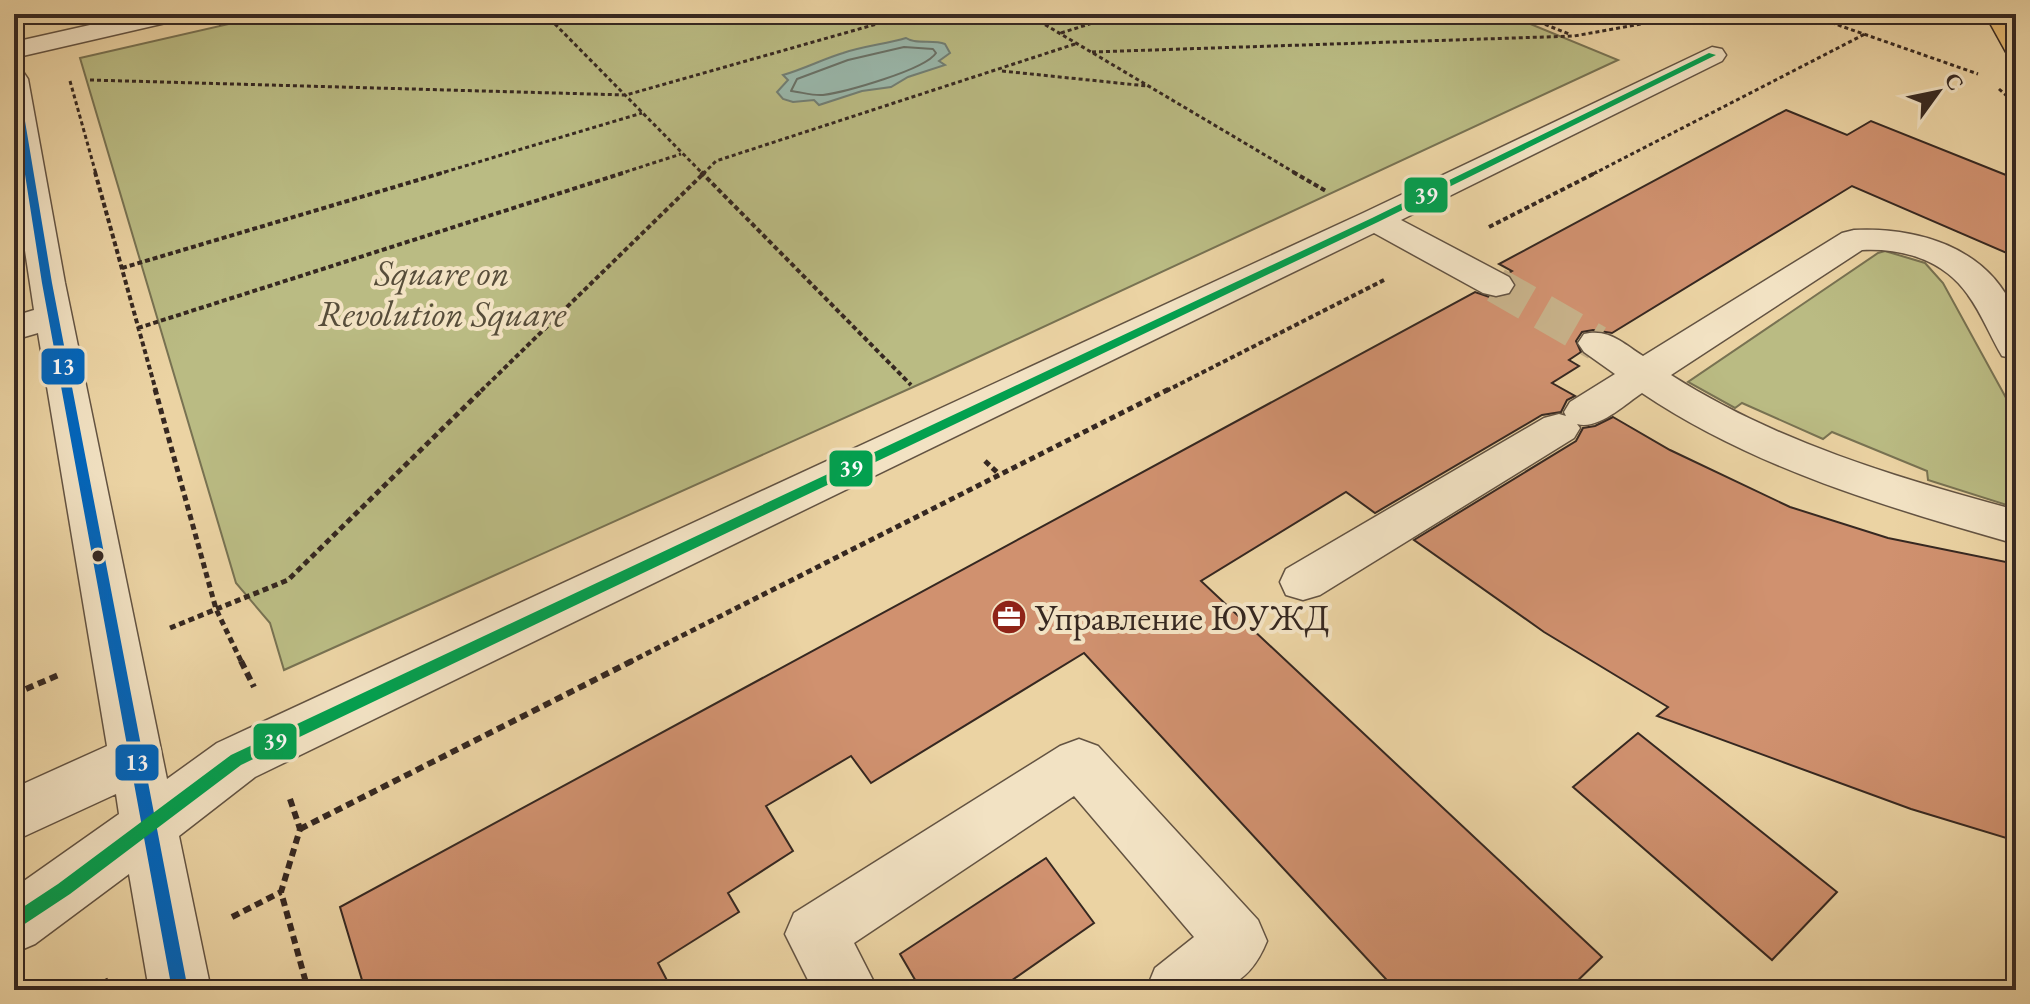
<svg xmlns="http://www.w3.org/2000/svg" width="2030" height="1004" viewBox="0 0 2030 1004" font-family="'EB Garamond',serif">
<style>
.green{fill:#babb83;stroke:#787252;stroke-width:2}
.water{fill:#99b7ab;stroke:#717e74;stroke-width:2}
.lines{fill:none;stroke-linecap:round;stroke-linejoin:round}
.shore{stroke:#687066;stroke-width:2}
.building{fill:#d0916f;stroke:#362821;stroke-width:2}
.minor-tunnel{stroke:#c7b189;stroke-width:36;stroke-dasharray:36 18;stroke-linecap:butt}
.minor-casing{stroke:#635342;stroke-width:3}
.major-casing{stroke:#362821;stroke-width:3}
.path-far3{stroke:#362821;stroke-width:3;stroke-dasharray:4 3;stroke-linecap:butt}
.path-far2{stroke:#362821;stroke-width:4;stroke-dasharray:5 3;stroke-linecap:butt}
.path-far1{stroke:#362821;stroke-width:5;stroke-dasharray:6 4;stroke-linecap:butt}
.path{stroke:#362821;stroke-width:6;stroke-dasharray:8 5;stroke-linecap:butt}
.minor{fill:#f2e2c3;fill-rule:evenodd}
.major{fill:#e6ba72;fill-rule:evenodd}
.bus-1-casing{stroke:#f2e2c3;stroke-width:6}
.bus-2-casing{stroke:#f2e2c3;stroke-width:6}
.bus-1{fill:#0065bd;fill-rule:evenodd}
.bus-2{fill:#03a04f;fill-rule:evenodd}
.bus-dot{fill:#362821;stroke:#f2e2c3;stroke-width:3}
.labels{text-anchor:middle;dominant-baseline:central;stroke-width:8;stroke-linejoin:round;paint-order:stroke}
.park-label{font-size:36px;font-style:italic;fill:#574d3a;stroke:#f2e2c3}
.poi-label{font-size:36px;fill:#362821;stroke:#f2e2c3;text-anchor:start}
.line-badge{stroke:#f2e2c3;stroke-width:3}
.badge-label{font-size:22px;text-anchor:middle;font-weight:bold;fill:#fff}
</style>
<rect width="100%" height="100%" fill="#ebd3a3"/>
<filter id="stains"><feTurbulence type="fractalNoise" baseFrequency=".0025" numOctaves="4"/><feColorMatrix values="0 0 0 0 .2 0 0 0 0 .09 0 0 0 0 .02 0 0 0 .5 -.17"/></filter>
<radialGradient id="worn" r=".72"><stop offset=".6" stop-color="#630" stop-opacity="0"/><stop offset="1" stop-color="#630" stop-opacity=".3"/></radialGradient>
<path class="green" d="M 272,14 L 1506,14 L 1618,60 L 931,379 L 284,670 L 270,623 L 236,583 L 80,58 Z
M 1885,251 L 1925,263 L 1943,283 L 2016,416 L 2016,508 L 1928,480 L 1927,471 L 1832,432 L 1823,439 L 1742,403 L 1735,408 L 1688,382 L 1878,253 Z"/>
<path class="water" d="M 906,38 C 916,45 933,39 945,44 L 950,53 L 939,61 L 945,65 L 908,77 L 891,87 L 862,91 L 819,105 L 814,100 L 793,102 L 783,99 L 777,92 L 788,80 L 783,75 C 804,69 823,59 843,53 C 864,46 886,44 906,38 Z"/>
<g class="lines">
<path class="shore" d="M 904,47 L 933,49 L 936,53 C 925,70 845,92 823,95 C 813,96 801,92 791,91 L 797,79 L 848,60 Z"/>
</g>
<path class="building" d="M 1786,110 L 1847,135 L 1871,121 L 2016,179 L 2016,257 L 1852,186 L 1612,333 L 1593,330 L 1582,332 L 1576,341 L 1581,352 L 1569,360 L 1579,366 L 1552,383 L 1575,396 L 1567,400 L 1561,412 L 1542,415 L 1375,513 L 1346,492 L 1201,581 L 1602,957 L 1568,990 L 1396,990 L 1084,653 L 871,783 L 851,756 L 766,806 L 793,851 L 728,893 L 739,912 L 658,963 L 672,990 L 365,990 L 340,907 L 1475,292 L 1495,299 L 1510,296 L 1517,283 L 1509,273 L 1512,271 L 1499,264 Z
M 1613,417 L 1670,450 L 1790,507 L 1888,538 L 2016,564 L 2016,841 L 1911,809 L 1657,716 L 1668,707 L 1544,632 L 1414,540 L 1576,441 L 1583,428 L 1595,426 Z
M 1638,733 L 1837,892 L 1772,960 L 1573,787 Z
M 1046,858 L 1094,923 L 998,990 L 921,990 L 900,954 Z"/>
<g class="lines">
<path class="minor-tunnel" d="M 1496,285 L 1597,343"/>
<defs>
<path id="minor" d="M 139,14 L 187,14 L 183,19 L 14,58 L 14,42 Z
M 1712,47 L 1722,49 L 1726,55 L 1722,61 L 1401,220 L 1509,277 L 1514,285 L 1509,293 L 1496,296 L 1483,293 L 1374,233 L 255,777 L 179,836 L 211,990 L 149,990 L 129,874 L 35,944 L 14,953 L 14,888 L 119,814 L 116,794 L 14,841 L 14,788 L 107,746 L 38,333 L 14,340 L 14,316 L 34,310 L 14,178 L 14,71 L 24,73 L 28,79 L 65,283 L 167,779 L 217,743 L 1363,213 Z
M 1854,230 C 1917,227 1987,247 2014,310 C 2020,323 2016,345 2016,359 L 2002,356 C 1990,336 1982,314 1968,295 C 1944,260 1903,248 1862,250 L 1671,375 C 1776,442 1897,478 2016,510 L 2016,544 C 1887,507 1755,469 1642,393 C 1625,404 1599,430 1577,424 L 1580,428 L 1574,438 L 1320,595 L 1303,600 L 1286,595 L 1280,582 L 1286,569 L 1544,418 L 1559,414 L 1566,416 L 1564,412 L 1570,402 L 1615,374 L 1584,352 L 1578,343 L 1584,334 C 1608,328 1623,343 1643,356 L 1842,233 Z
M 1079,739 L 1098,746 L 1258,920 L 1267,941 C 1242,1003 1202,990 1146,990 L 1155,968 L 1194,937 L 1074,796 L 854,943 L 878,990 L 813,990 L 785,934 L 794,913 L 1060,746 Z"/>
<path id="major" d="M 1985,14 L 2011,14 L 2016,23 L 2016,54 L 2006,52 Z"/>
</defs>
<use href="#minor" class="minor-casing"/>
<use href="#major" class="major-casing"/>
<path class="path-far3" d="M 545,14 L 703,174
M 1027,14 L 1297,174
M 1519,14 L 1569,34
M 1807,14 L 1818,18 L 1827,14
M 1818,18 L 1978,74
M 219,24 L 261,14
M 1061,33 L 1121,14
M 1092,52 L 1574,36 L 1691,15
M 1002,71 L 1147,86
M 90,80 L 626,95 L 912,14
M 70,81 L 96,174
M 1999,89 L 2016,104
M 438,174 L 642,113
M 619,174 L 681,154
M 703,174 L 716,161 L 1078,43
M 1593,174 L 1865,34"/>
<path class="path-far2" d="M 95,172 L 156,391
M 701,172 L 911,385
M 1293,172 L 1326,191
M 1489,227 L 1597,172
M 122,268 L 445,172
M 138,328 L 626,172
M 481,391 L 705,172
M 1166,391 L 1384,280"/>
<path class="path-far1" d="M 155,389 L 216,609 L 242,663
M 985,461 L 999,474
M 170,628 L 288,580 L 483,389
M 628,663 L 1169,389"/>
<path class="path" d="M 241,661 L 254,687
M 14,694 L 61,674
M 290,799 L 300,829 L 281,892 L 308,990
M 300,829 L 632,661
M 232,917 L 281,892
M 90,990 L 113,978"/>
<use href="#minor" class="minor"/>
<use href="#major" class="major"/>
<defs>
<path id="bus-1" d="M 14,77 L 18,79 L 52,283 L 188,990 L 172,990 L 42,283 L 14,104 Z"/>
<path id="bus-2" d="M 1709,53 L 1716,55 L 1378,222 L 241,765 L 70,894 L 14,931 L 14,913 L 58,884 L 231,755 L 1372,218 Z"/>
</defs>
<use href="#bus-1" class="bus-1-casing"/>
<use href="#bus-2" class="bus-2-casing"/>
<use href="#bus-1" class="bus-1"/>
<use href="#bus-2" class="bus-2"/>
</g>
<defs>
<symbol id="office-disc" viewBox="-11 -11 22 22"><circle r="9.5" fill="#8f2418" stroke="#f2e2c3"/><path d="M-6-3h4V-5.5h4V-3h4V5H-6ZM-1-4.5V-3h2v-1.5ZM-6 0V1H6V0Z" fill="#fff"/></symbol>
</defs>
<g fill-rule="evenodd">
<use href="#office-disc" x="989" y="597" width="40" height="40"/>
</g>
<circle class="bus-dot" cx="98" cy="556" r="7"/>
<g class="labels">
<g class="park-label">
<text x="442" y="272">Square on<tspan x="442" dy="41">Revolution Square</tspan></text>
</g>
<g class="poi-label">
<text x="1035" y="617">Управление ЮУЖД</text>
</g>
</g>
<g class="line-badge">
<rect x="1403" y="176" width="46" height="38" rx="8" fill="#03a04f"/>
<rect x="40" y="347" width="46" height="39" rx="8" fill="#0065bd"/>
<rect x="828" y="449" width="46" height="39" rx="8" fill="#03a04f"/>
<rect x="252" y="722" width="46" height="39" rx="8" fill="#03a04f"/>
<rect x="114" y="743" width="46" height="39" rx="8" fill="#0065bd"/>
</g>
<g class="badge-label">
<text x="1426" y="203">39</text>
<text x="63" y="374">13</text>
<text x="851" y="476">39</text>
<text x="275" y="749">39</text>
<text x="137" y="770">13</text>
</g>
<rect width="2030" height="1004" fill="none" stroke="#ebd3a3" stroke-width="48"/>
<rect x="16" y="16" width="1998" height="972" fill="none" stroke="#362821" stroke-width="4"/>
<rect x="24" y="24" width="1982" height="956" fill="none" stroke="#362821" stroke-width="2"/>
<g transform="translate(1938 92) rotate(57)" stroke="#f2e2c3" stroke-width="6" paint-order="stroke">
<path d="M0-6L14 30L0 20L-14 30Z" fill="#362821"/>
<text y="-12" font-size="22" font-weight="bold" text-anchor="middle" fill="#362821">С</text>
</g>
<rect width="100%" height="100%" filter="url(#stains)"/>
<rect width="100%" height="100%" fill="url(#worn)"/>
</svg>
